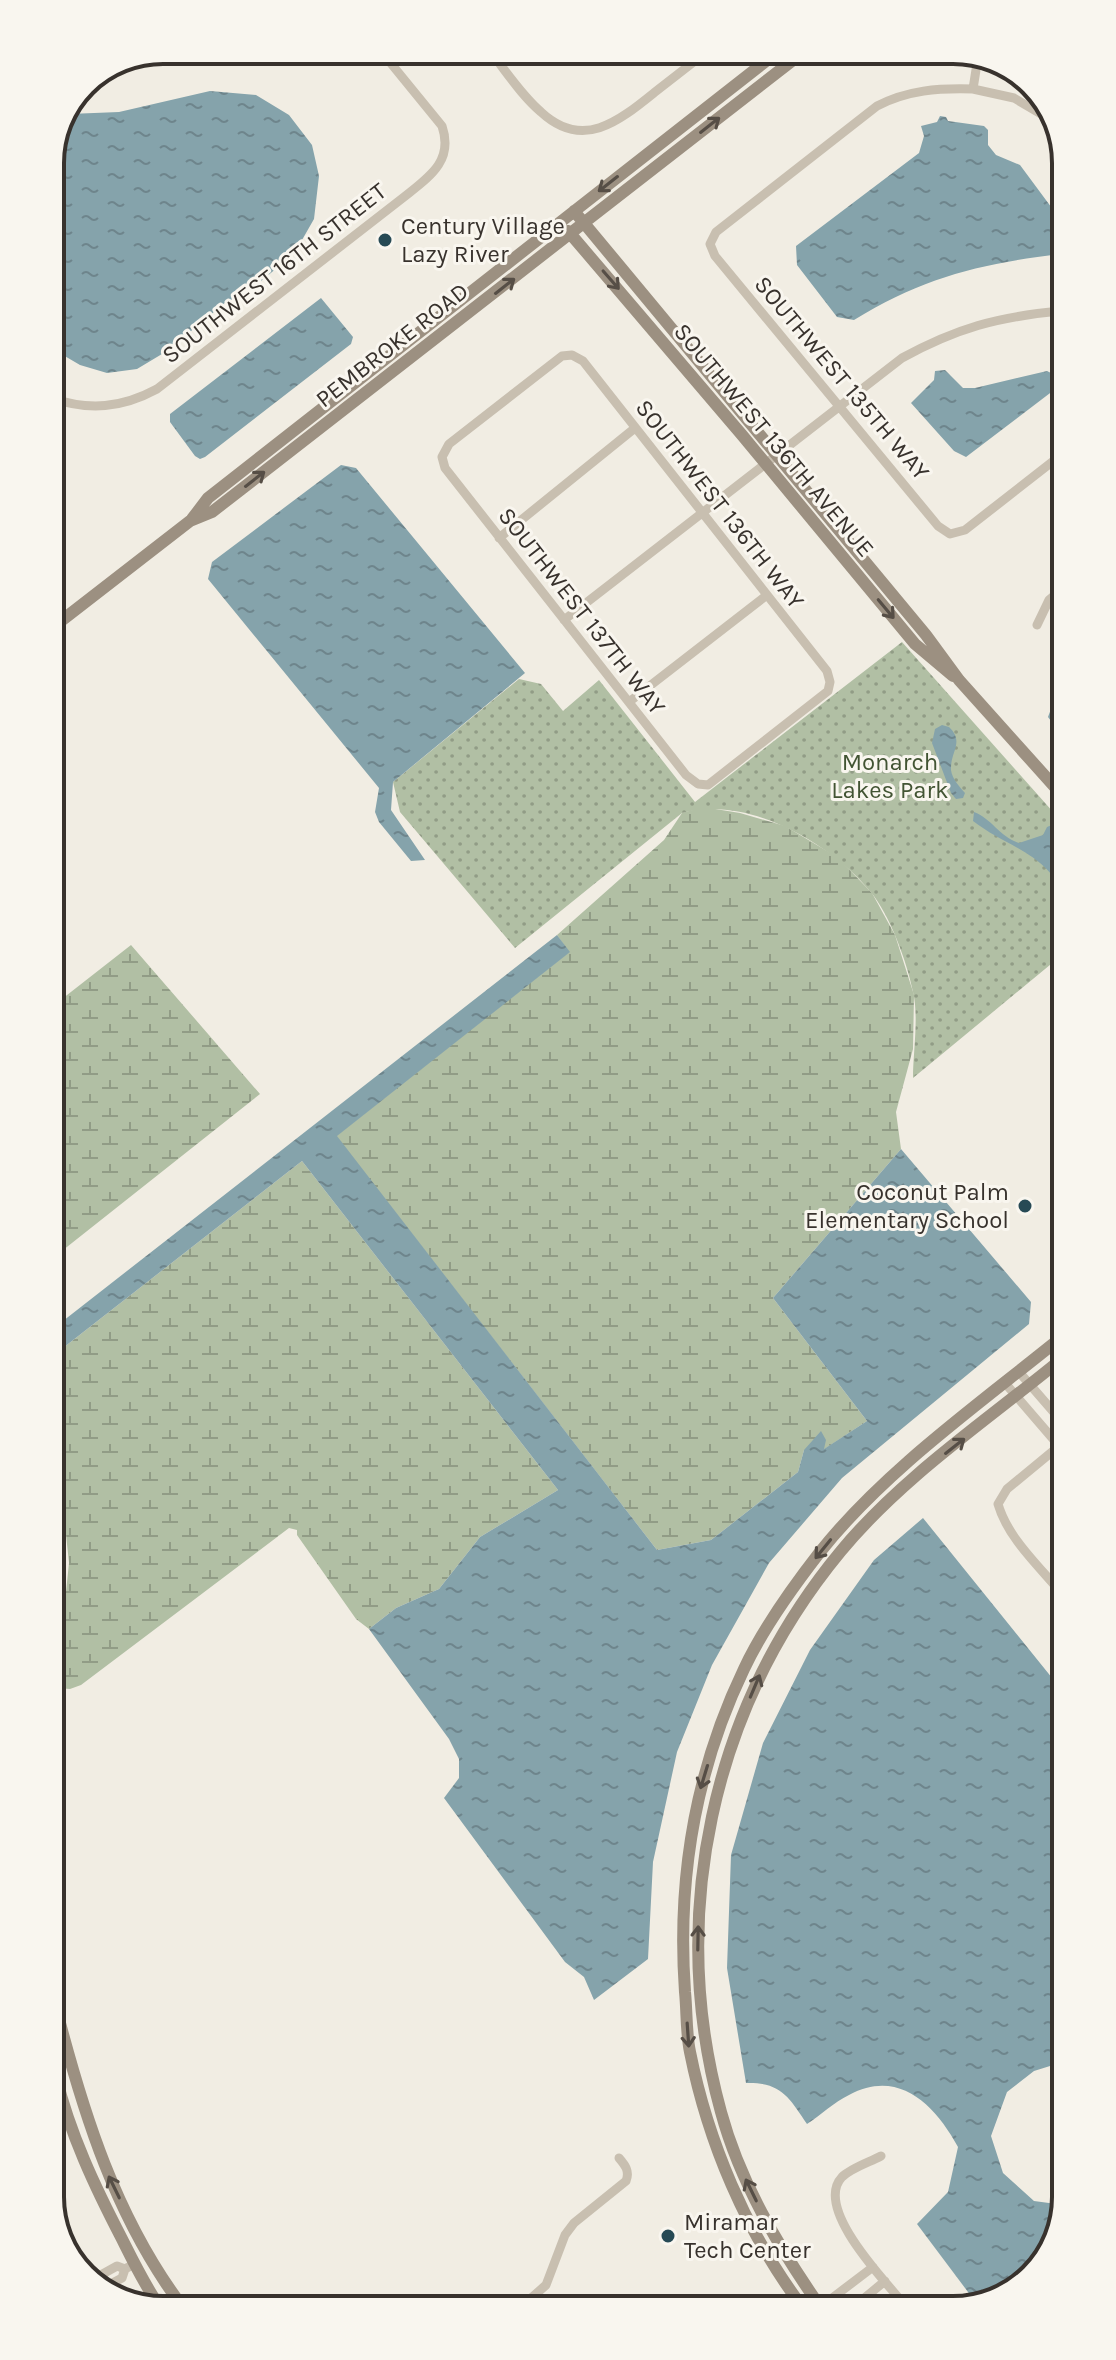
<svg xmlns="http://www.w3.org/2000/svg" width="1116" height="2360" viewBox="0 0 1116 2360" font-family="Karla,sans-serif">
<style>
.wetland{fill:url(#wetland-marsh)}
.park{fill:url(#park-dots)}
.water{fill:url(#water-ripples)}
.lines{fill:none;stroke-linecap:round;stroke-linejoin:round}
.street{stroke:#c8bfb0;stroke-width:9}
.secondary{stroke:#9c9081;stroke-width:12}
.oneway{stroke:#564e46}
.poi-dot{fill:#274a55;stroke:#f9f6ef;stroke-width:3}
.labels{text-anchor:middle;dominant-baseline:central;stroke-width:6;stroke-linejoin:round;paint-order:stroke}
.poi-label{font-size:24px;fill:#38322d;stroke:#f9f6ef;text-anchor:start}
.street-label{font-size:24px;fill:#38322d;stroke:#f9f6ef}
.park-label{font-size:24px;fill:#425433;stroke:#f9f6ef}
.rim{fill:none;stroke:#38322d;stroke-width:4}
</style>
<defs>
<pattern id="wetland-marsh" width="20" height="14" patternUnits="userSpaceOnUse" patternTransform="scale(2)"><rect width="20" height="14" fill="#b1bfa4"/><path d="M1 5h8M5 5V1M11 12h8M15 12V8" fill="none" stroke="#919c86"/></pattern>
<pattern id="park-dots" width="8" height="8" patternUnits="userSpaceOnUse" patternTransform="scale(2)"><rect width="8" height="8" fill="#b1bfa4"/><path d="M2 2h.1M6 6h.1" fill="none" stroke="#919c86" stroke-width="1.8" stroke-linecap="round"/></pattern>
<pattern id="water-ripples" width="26" height="14" patternUnits="userSpaceOnUse" patternTransform="scale(2)"><rect width="26" height="14" fill="#85a3ab"/><path d="M2 4q2-2 4 0t4 0M15 11q2-2 4 0t4 0" fill="none" stroke="#6e858c"/></pattern>
</defs>
<rect width="100%" height="100%" fill="#f1ede3"/>
<path class="wetland" d="M 703,807 L 740,813 L 785,826 L 837,857 L 872,893 L 895,935 L 914,995 L 913,1049 L 896,1112 L 901,1149 L 773,1298 L 867,1421 L 823,1450 L 804,1450 L 798,1472 L 711,1540 L 657,1550 L 336,1136 L 569,952 L 557,935 L 664,840 L 682,813 Z
M 131,945 L 260,1094 L 53,1258 L 53,1006 Z
M 302,1161 L 558,1490 L 480,1537 L 439,1589 L 396,1608 L 369,1629 L 356,1619 L 297,1535 L 297,1530 L 289,1528 L 81,1685 L 70,1689 L 56,1688 L 69,1563 L 65,1525 L 54,1498 L 54,1355 Z"/>
<path class="park" d="M 902,642 L 1062,822 L 1062,955 L 913,1078 C 913,1053 919,1016 913,992 C 907,962 890,915 870,891 C 829,842 747,795 682,813 L 515,948 L 400,812 L 393,782 L 519,679 L 541,684 L 563,711 L 599,680 L 695,802 Z"/>
<path class="water" d="M 210,91 L 256,95 L 289,115 L 312,145 L 319,176 L 314,219 L 294,254 L 245,294 L 226,302 L 167,351 L 137,369 L 107,373 L 80,365 L 51,348 L 50,156 L 69,114 L 119,112 Z
M 940,116 L 946,117 L 948,121 L 984,126 L 988,130 L 988,145 L 996,155 L 1020,165 L 1060,219 L 1060,254 C 980,264 924,277 854,320 L 837,317 L 797,265 L 796,246 L 919,153 L 924,136 L 921,126 L 937,122 Z
M 321,298 L 353,337 L 351,344 L 205,457 L 200,459 L 195,456 L 170,422 L 170,414 Z
M 945,370 L 963,388 L 975,388 L 1047,371 L 1059,377 L 1058,387 L 966,457 L 954,451 L 911,403 L 934,380 L 935,371 Z
M 341,465 L 356,468 L 525,673 L 393,782 L 391,810 L 425,860 L 411,861 L 379,822 L 375,812 L 379,788 L 208,579 L 212,562 Z
M 1062,697 L 1062,736 L 1048,717 L 1054,701 Z
M 942,725 L 949,727 C 965,742 950,752 951,770 C 952,779 960,787 965,793 L 963,798 L 956,799 L 951,793 L 932,743 L 935,729 Z
M 974,812 C 991,818 1000,837 1019,843 L 1043,835 L 1047,827 L 1054,824 L 1062,831 L 1062,891 C 1043,852 1005,846 973,821 Z
M 557,935 L 570,952 L 337,1136 L 657,1550 L 711,1540 L 798,1472 L 804,1450 L 821,1431 L 826,1440 L 824,1449 L 867,1421 L 773,1298 L 901,1149 L 1031,1302 L 1029,1324 L 842,1478 L 769,1563 L 712,1665 L 677,1752 L 653,1862 L 648,1959 L 594,2000 L 584,1977 L 565,1962 L 444,1798 L 459,1778 L 459,1759 L 449,1739 L 369,1629 L 396,1608 L 439,1589 L 480,1537 L 558,1490 L 302,1161 L 54,1355 L 54,1328 Z
M 923,1518 L 1065,1694 L 1066,2061 L 1034,2071 L 1007,2092 L 991,2136 L 1003,2173 L 1034,2201 L 1064,2205 L 1045,2261 L 1032,2274 L 990,2304 L 977,2304 L 917,2224 L 948,2192 L 958,2147 C 935,2105 899,2068 849,2095 C 834,2102 821,2115 807,2124 C 789,2097 781,2082 746,2083 L 727,1968 L 731,1855 L 763,1743 L 810,1650 L 874,1560 Z"/>
<g class="lines">
<path class="street" d="M 489,50 C 506,71 521,95 541,112 C 583,151 619,121 655,92 C 673,78 691,64 709,50
M 978,57 L 973,89 C 938,88 908,90 877,106 L 716,232 L 710,244 L 715,256 L 938,526 L 950,534 L 965,530 L 1061,455
M 973,89 L 1014,98 L 1058,124
M 572,355 L 583,361 L 827,671 L 830,682 L 828,691 L 708,785 L 698,784 L 686,775 L 445,468 L 442,457 L 449,444 L 562,356 Z
M 51,398 C 89,411 122,408 157,389 L 404,197 C 429,177 454,161 442,126 L 380,50
M 499,538 L 635,428
M 564,620 L 902,358 C 957,328 997,317 1060,311
M 1037,625 L 1049,600 L 1061,590
M 629,702 L 767,595
M 1019,1372 L 1064,1424
M 1005,1383 L 1054,1440 L 1064,1441
M 1064,1442 L 1007,1489 L 998,1504 C 1008,1539 1041,1568 1064,1596
M 881,2156 C 870,2162 851,2168 842,2177 C 813,2208 886,2282 904,2304
M 90,2281 L 117,2266 L 125,2269
M 101,2289 L 122,2278 L 125,2269 L 134,2264
M 823,2305 L 873,2267
M 856,2305 L 885,2281
M 521,2307 L 546,2285 L 565,2235 L 574,2223 L 626,2181 C 630,2171 625,2165 619,2158"/>
<path class="secondary" d="M 574,211 L 926,635 L 959,680 L 1062,795
M 568,231 L 742,435 L 915,644 L 953,676
M 192,519 L 208,498 L 780,50
M 52,628 L 190,521 L 212,512 L 806,50
M 55,2004 C 83,2113 116,2220 185,2310
M 56,2077 C 70,2134 95,2187 122,2239 C 134,2263 146,2288 162,2310
M 801,2305 C 746,2232 708,2142 690,2052 C 686,2033 687,2012 685,1992 C 677,1880 695,1771 744,1669 C 763,1628 792,1588 820,1552 C 885,1470 982,1402 1063,1336
M 819,2305 C 778,2246 740,2182 721,2112 C 667,1916 711,1708 841,1551 C 903,1476 989,1419 1064,1357"/>
</g>
<defs><path id="oneway-shaft" d="M-6 0H5M1.5-3L5.5 0L1.5 3" fill="none" stroke-width="1.6" stroke-linecap="round" stroke-linejoin="round" transform="scale(2)"/></defs>
<g class="oneway">
<use href="#oneway-shaft" transform="translate(710 125) rotate(-38)"/>
<use href="#oneway-shaft" transform="translate(608 184) rotate(142)"/>
<use href="#oneway-shaft" transform="translate(611 280) rotate(49)"/>
<use href="#oneway-shaft" transform="translate(505 286) rotate(-38)"/>
<use href="#oneway-shaft" transform="translate(255 479) rotate(-38)"/>
<use href="#oneway-shaft" transform="translate(886 609) rotate(50)"/>
<use href="#oneway-shaft" transform="translate(955 1446) rotate(-38)"/>
<use href="#oneway-shaft" transform="translate(823 1549) rotate(129)"/>
<use href="#oneway-shaft" transform="translate(755 1686) rotate(-67)"/>
<use href="#oneway-shaft" transform="translate(704 1777) rotate(107)"/>
<use href="#oneway-shaft" transform="translate(698 1938) rotate(-89)"/>
<use href="#oneway-shaft" transform="translate(688 2035) rotate(86)"/>
<use href="#oneway-shaft" transform="translate(114 2187) rotate(-116)"/>
<use href="#oneway-shaft" transform="translate(751 2190) rotate(-116)"/>
</g>
<g class="poi-dot">
<circle cx="385" cy="240" r="8"/>
<circle cx="1025" cy="1206" r="8"/>
<circle cx="668" cy="2236" r="8"/>
</g>
<g class="labels">
<g class="poi-label">
<text x="401" y="226">Century Village<tspan x="401" dy="28">Lazy River</tspan></text>
<text x="1009" y="1192" text-anchor="end">Coconut Palm<tspan x="1009" dy="28">Elementary School</tspan></text>
<text x="684" y="2222">Miramar<tspan x="684" dy="28">Tech Center</tspan></text>
</g>
<g class="street-label">
<text transform="translate(274 273) rotate(-38)">SOUTHWEST 16TH STREET</text>
<text transform="translate(392 345) rotate(-38)">PEMBROKE ROAD</text>
<text transform="translate(842 378) rotate(50)">SOUTHWEST 135TH WAY</text>
<text transform="translate(774 440) rotate(50)">SOUTHWEST 136TH AVENUE</text>
<text transform="translate(720 504) rotate(52)">SOUTHWEST 136TH WAY</text>
<text transform="translate(582 611) rotate(52)">SOUTHWEST 137TH WAY</text>
</g>
<g class="park-label">
<text x="890" y="762">Monarch<tspan x="890" dy="28">Lakes Park</tspan></text>
</g>
</g>
<path d="M0 0H1116V2360H0ZM163 64H953A99 99 0 0 1 1052 163V2197A99 99 0 0 1 953 2296H163A99 99 0 0 1 64 2197V163A99 99 0 0 1 163 64Z" fill="#f9f6ef" fill-rule="evenodd"/>
<path class="rim" d="M163 64H953A99 99 0 0 1 1052 163V2197A99 99 0 0 1 953 2296H163A99 99 0 0 1 64 2197V163A99 99 0 0 1 163 64Z"/>
</svg>
